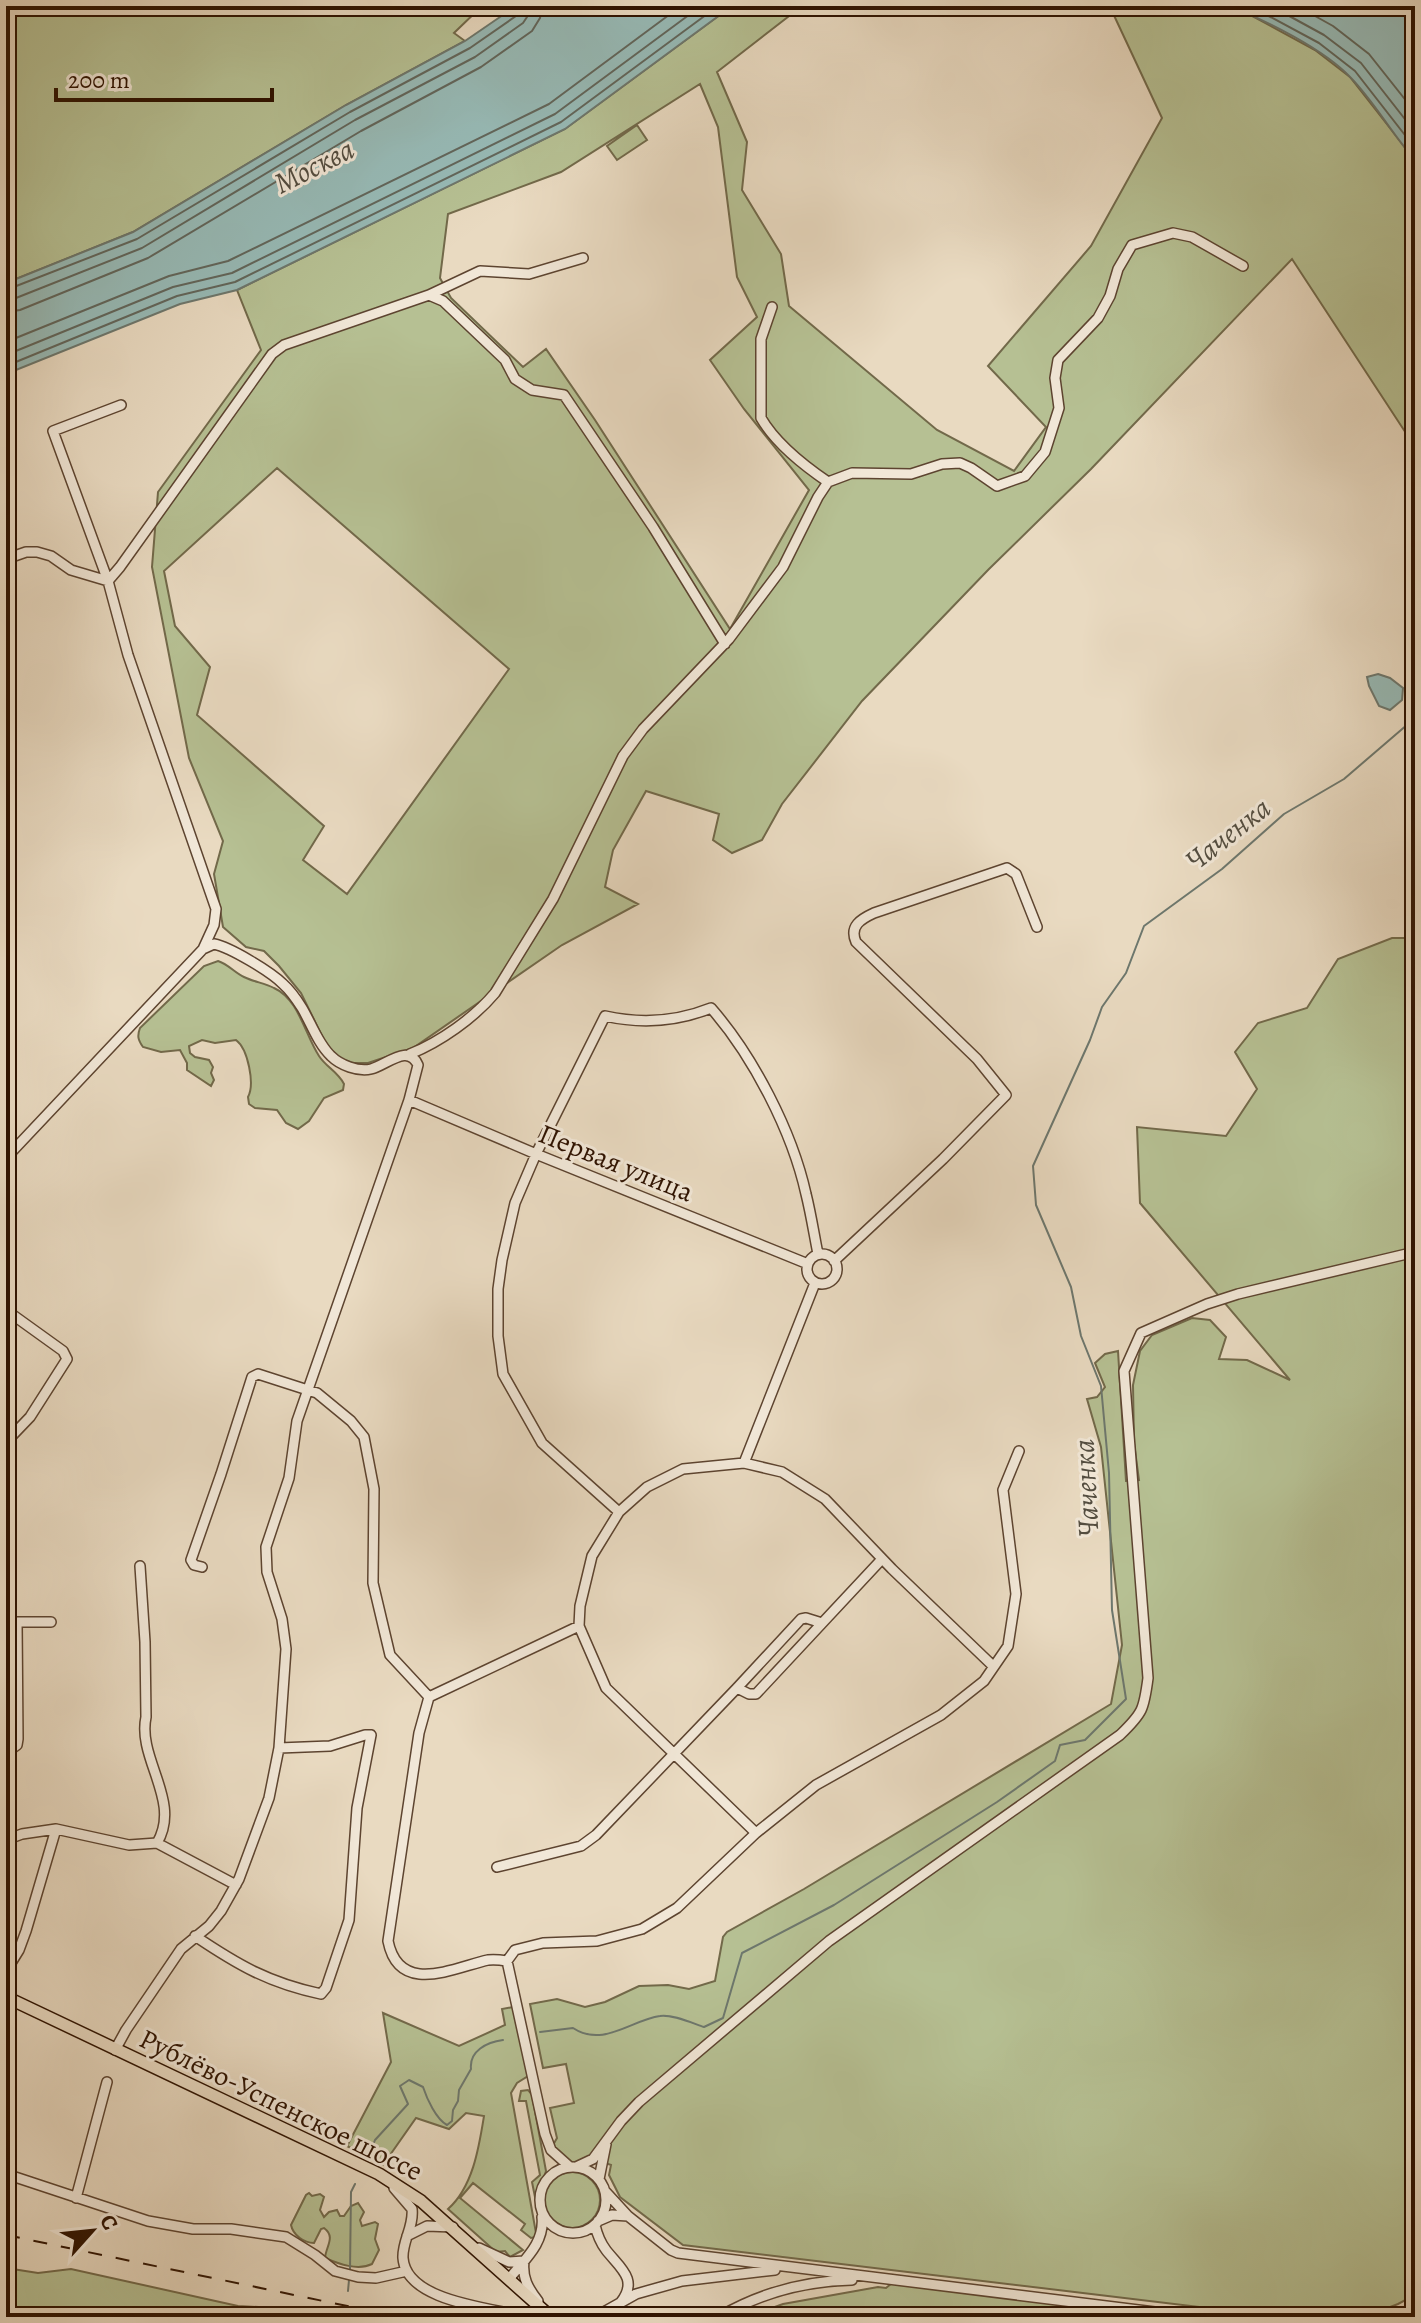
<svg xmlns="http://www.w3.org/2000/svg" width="1421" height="2323" viewBox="0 0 1421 2323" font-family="Alegreya,serif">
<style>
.green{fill:#b6c093;stroke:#72694a;stroke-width:2;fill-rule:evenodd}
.water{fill:#97bab6;stroke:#6d776d;stroke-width:2}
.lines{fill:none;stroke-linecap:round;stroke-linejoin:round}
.shore{stroke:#62665b;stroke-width:2}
.stream{stroke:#6d776d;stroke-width:2}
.minor-casing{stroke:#5d4430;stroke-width:12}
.major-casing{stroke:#2e1200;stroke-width:14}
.minor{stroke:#f1e7d7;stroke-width:9}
.major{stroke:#e9dac1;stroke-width:11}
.rail{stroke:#2e1200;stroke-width:2;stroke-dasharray:14 14;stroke-linecap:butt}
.labels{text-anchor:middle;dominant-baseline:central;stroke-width:6;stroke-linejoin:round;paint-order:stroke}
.street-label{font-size:28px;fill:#2e1200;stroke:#f1e7d7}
.water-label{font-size:30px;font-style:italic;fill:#534d40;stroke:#f1e7d7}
</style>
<rect width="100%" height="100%" fill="#e9dac1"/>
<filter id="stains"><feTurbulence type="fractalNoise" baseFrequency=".0025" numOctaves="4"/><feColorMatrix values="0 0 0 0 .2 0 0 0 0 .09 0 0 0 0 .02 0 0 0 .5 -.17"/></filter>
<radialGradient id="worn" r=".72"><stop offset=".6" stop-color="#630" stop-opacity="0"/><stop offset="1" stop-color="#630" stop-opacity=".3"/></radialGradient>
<path class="green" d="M 6,6 L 482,6 L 454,33 L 465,41 L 346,105 L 133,232 L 6,283 Z
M 732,6 L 802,6 L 717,72 L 747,142 L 742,190 L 781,254 L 789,306 L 937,430 L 1014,471 L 1046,427 L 988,366 L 1091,246 L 1162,118 L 1111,9 L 1113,6 L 1229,6 L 1245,12 L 1315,50 L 1350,77 L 1415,160 L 1415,447 L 1292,259 L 1091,469 L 988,570 L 862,701 L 782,804 L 762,840 L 732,853 L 713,840 L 719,814 L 646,791 L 613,850 L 605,887 L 638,904 L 562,945 L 413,1048 L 368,1063 L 352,1063 L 341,1059 L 327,1046 L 301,993 L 279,966 L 264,951 L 246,947 L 223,927 L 214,874 L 223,841 L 189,758 L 152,567 L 158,492 L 261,350 L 237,290 L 565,129 ZM 700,84 L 718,127 L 737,277 L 757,317 L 710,360 L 744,409 L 809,490 L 730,629 L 595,420 L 546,349 L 523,367 L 451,298 L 440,278 L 448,214 L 561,172 ZM 277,468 L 509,669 L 347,894 L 303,860 L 324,826 L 197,715 L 210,667 L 175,626 L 164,571 Z
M 637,125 L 647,140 L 617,160 L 607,146 Z
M 1392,938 L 1415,938 L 1415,2295 L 1398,2304 L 1367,2316 L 1283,2317 L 683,2245 L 620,2197 L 609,2175 L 611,2165 L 591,2158 L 570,2165 L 553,2145 L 557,2138 L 550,2108 L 574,2103 L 566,2064 L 543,2068 L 530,2004 L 557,1999 L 585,2007 L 605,2002 L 639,1986 L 668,1985 L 689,1989 L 715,1981 L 723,1937 L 727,1932 L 804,1889 L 1111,1704 L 1122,1645 L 1101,1447 L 1087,1399 L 1097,1397 L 1105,1387 L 1095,1363 L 1105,1354 L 1118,1351 L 1126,1481 L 1139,1480 L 1134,1443 L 1133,1385 L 1140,1351 L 1152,1335 L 1192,1318 L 1210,1320 L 1226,1337 L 1219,1359 L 1247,1360 L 1290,1380 L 1140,1203 L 1137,1127 L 1226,1136 L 1257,1089 L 1235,1052 L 1258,1023 L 1307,1008 L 1338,959 Z
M 218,961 C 228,964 235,973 244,977 C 254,982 265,983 274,988 C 299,999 305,1035 319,1056 C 326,1067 338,1072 344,1084 L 343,1090 L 324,1098 L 309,1121 L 298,1129 L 286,1123 L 277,1110 L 255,1108 L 249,1104 L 248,1097 C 255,1084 248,1049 236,1040 L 215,1043 L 202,1040 L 189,1046 L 190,1053 L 195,1057 L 209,1060 L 213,1067 L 211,1073 L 214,1080 L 211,1086 L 187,1070 L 187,1063 L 180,1050 L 161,1052 L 143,1047 C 138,1040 137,1036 140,1028 L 204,966 Z
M 513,2007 L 528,2076 L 517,2083 L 511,2093 L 536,2233 L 535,2237 L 531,2238 L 521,2230 L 525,2224 L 473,2183 L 460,2198 L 523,2250 L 510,2257 L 505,2251 L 496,2252 L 448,2209 C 473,2187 479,2147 484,2116 L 466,2113 L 449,2129 L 416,2118 L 383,2165 L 347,2146 L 391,2062 L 383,2013 L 459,2046 L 505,2025 L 502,2009 Z
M 528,2090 L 532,2095 L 546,2171 L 536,2202 L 532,2182 L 540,2175 L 526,2101 L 519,2101 L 521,2091 Z
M544 2200a28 28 0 1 1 56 0a28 28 0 1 1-56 0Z
M 309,2193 L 312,2196 L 320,2194 L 324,2197 L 320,2210 L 324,2217 L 329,2212 L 337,2210 L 340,2216 L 344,2216 L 351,2206 L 358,2203 L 364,2212 L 360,2220 L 362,2226 L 375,2222 L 378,2224 L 375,2239 L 379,2250 L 372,2264 C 358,2271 339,2264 325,2258 C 326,2246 336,2237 324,2228 L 321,2229 L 314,2243 C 304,2243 293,2235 291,2225 L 306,2195 Z
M 6,2268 L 38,2273 L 71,2269 L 238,2306 L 315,2310 L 350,2317 L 6,2317 Z
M 892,2283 L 1071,2306 L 1076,2315 L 1082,2316 L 1086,2309 L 1151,2317 L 747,2317 L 783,2304 L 878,2287 L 886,2288 Z"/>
<path class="water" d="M 516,6 L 732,6 L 565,129 L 237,290 L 180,304 L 6,374 L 6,283 L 133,232 L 346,105 L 465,41 Z
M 1229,6 L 1415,6 L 1415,160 C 1392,134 1375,103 1351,78 C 1324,49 1265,20 1229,6 Z
M 1378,674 L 1390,678 L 1403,688 L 1402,700 L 1390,710 L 1379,706 L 1369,686 L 1367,677 Z"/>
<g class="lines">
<path class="shore" d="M 1250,6 L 1319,43 L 1355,71 L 1415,148
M 1271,6 L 1324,35 L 1361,63 L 1415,132
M 1297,6 L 1333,26 L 1369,54 L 1415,112
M 6,290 L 137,239 L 350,112 L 470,48 L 516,16 L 519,6
M 6,300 L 16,298 L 142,248 L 355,120 L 475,57 L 523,23 L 529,14 L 530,6
M 6,312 L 20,310 L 148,258 L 361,131 L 481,67 L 532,31 L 540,18 L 542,6
M 6,342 L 169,276 L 228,261 L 549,104 L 681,6
M 6,355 L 173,287 L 232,273 L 555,114 L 701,6
M 6,366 L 177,296 L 235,282 L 561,122 L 718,6"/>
<path class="stream" d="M 540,2032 L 573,2028 C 603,2048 631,2020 660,2016 C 672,2014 692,2023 704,2027 L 723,2018 L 742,1953 L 834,1905 L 997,1802 L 1055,1761 L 1060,1745 L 1085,1740 L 1126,1699 L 1112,1610 L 1109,1473 L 1101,1386 L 1081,1336 L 1071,1287 L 1036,1205 L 1033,1166 L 1090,1040 L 1102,1007 L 1126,973 L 1144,926 L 1222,869 L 1284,814 L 1344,779 L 1415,718
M 369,2155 L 375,2140 L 408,2104 L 400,2086 L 409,2080 L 423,2087 C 427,2099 436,2119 447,2125 L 452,2121 L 453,2110 L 458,2101 L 459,2090 L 471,2069 C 469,2051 487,2042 503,2040
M 350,2270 L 351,2192 L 355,2184
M 348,2291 L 349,2280
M 342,2317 L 343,2315"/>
<defs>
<path id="minor" d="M 429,295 L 443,301 L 505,360 L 515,379 L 532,390 L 564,395 L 653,527 L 725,644
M 828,482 L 852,473 L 911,474 L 942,464 L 960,463 L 971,468 L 997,486 L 1025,476 L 1045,452 L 1059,408 L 1055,378 L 1058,360 L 1098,318 L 1110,296 L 1118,269 L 1132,245 L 1173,233 L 1192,237 L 1243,266
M 6,559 L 26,552 L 37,552 L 51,556 L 71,570 L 108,581 L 120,567 L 272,354 L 284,345 L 429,295 L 480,271 L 529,274 L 583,258
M 410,1054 C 440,1042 474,1018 495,993 L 553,899 L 623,756 L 643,729 L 729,639 L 783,567 L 818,497 L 828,482 C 803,465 776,444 761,418 L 761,339 L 772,307
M 409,1100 L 536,1154 L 808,1264
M 6,1158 L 203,949 L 214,925 L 216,909 L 128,655 L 108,581 L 53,431 L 121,405
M807 1269a15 15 0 1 1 30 0a15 15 0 1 1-30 0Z
M 834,1261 L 943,1159 L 1006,1095 L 977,1059 L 856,942 C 849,926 861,919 874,913 L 1007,868 L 1016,874 L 1037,927
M 6,1310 L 63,1351 L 67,1359 L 30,1417 L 6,1442
M 744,1463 L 815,1283
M 619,1512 L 542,1443 L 503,1374 L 498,1336 L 498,1289 L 502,1260 L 515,1203 L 536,1154 L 605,1016 C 641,1024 676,1022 711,1008 C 753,1056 792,1131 806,1194 C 811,1214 814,1234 818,1254
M 140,1566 L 145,1642 L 146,1717 C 137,1759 182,1801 157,1843
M 202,1567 L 194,1565 L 191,1560 L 221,1474 L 252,1377 L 258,1374 L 317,1393 L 351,1421 L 364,1437 L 374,1489 L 373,1583 L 390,1655 L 429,1697
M 6,1622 L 51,1622
M 737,1688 L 749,1694 L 756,1694 L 882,1559
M 6,1753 L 17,1745 L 18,1739 L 17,1622
M 756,1833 L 606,1688 L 579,1626 L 580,1606 L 592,1556 L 619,1512 L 647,1487 L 683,1469 L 744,1463 L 782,1472 L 825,1499 L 892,1569 L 993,1666
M 6,1840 L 22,1834 L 56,1829 L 129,1845 L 157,1843 L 236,1885
M 497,1867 L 581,1846 L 596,1835 L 737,1688 L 801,1619 L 806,1618 L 822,1623
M 195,1936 C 238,1965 269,1983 321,1994 L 326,1988 L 349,1920 L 357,1808 L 371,1735 L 365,1735 L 330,1746 L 279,1748
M 507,1961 C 501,1960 495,1959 488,1960 C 453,1968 399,1996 388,1941 L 419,1733 L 429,1697 L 579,1626
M 6,1971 L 19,1950 L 26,1931 L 56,1829
M 115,2050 L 126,2030 L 181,1949 L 209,1926 L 221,1911 L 239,1879 L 269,1798 L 279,1748 L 286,1649 L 282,1619 L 267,1572 L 266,1547 L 289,1478 L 297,1421 L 409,1100 L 418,1065 C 408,1043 387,1065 371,1069 C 358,1072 340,1065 331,1056 C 318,1044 311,1023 302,1008 C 297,1000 291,991 283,984 C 271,972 230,947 214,944 L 203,949
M540 2200a33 33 0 1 1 66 0a33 33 0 1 1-66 0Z
M 570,2167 L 551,2150 L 545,2134 L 507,1961 L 515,1950 L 543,1943 L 597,1941 L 642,1929 L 677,1908 L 756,1833 L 816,1785 L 941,1715 L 984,1681 L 1008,1646 L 1016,1594 L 1003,1490 L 1019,1451
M 576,2167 L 593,2159 L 621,2121 L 639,2102 L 829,1941 L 1120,1735 C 1143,1713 1144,1709 1148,1678 L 1124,1371 L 1141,1333 L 1207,1304 L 1238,1294 L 1415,1252
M 6,2174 L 148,2221 L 193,2229 L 231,2229 L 286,2237 L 315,2255 L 335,2271 L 358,2277 L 376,2278 L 407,2271
M 599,2179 L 606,2144
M 394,2188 L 412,2209 C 414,2227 402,2241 403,2258 C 406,2302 493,2308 526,2317
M 605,2191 L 628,2216 L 671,2250 L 678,2253 L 1195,2317
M 76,2198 L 107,2082
M 598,2221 L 612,2215 L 628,2216
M 595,2225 C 597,2234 600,2242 606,2250 C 619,2267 639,2279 621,2302
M 407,2236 L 427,2226 L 453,2227
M 479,2248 L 509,2262 L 524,2261
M 524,2261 C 522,2278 528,2288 538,2301
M 509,2279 C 524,2260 545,2243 542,2217
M 595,2317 L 636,2294 L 682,2281 L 775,2270
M 719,2317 C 760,2293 805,2281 852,2280
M 1397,2317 L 1415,2308"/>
<path id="major" d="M 6,1997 L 379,2174 L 421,2201 L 551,2317"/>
</defs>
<use href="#minor" class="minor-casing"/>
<use href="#major" class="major-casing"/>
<use href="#minor" class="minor"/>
<use href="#major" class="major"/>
<path class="rail" d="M 6,2235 L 400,2317"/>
</g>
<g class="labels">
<g class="street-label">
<text transform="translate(616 1163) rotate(22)">Первая улица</text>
<text transform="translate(281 2105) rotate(26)">Рублёво-Успенское шоссе</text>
</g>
<g class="water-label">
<text transform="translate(314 166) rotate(-27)">Москва</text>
<text transform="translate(1228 834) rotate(-38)">Чаченка</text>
<text transform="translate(1086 1488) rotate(-93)">Чаченка</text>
</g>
</g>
<rect width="1421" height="2323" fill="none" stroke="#e9dac1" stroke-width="32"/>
<rect x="8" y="8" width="1405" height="2307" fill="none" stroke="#2e1200" stroke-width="4"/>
<rect x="16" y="16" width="1389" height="2291" fill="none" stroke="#2e1200" stroke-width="2"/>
<g transform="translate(92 2231) rotate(63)" stroke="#f1e7d7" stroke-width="6" paint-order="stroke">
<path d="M0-6L14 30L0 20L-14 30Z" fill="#2e1200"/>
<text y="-12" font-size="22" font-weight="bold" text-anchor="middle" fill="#2e1200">С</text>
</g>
<path d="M56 88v12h216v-12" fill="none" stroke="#2e1200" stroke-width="4"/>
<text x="68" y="88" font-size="24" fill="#2e1200" stroke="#f1e7d7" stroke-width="6" paint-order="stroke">200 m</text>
<rect width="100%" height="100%" filter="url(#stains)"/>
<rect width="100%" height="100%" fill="url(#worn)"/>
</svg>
